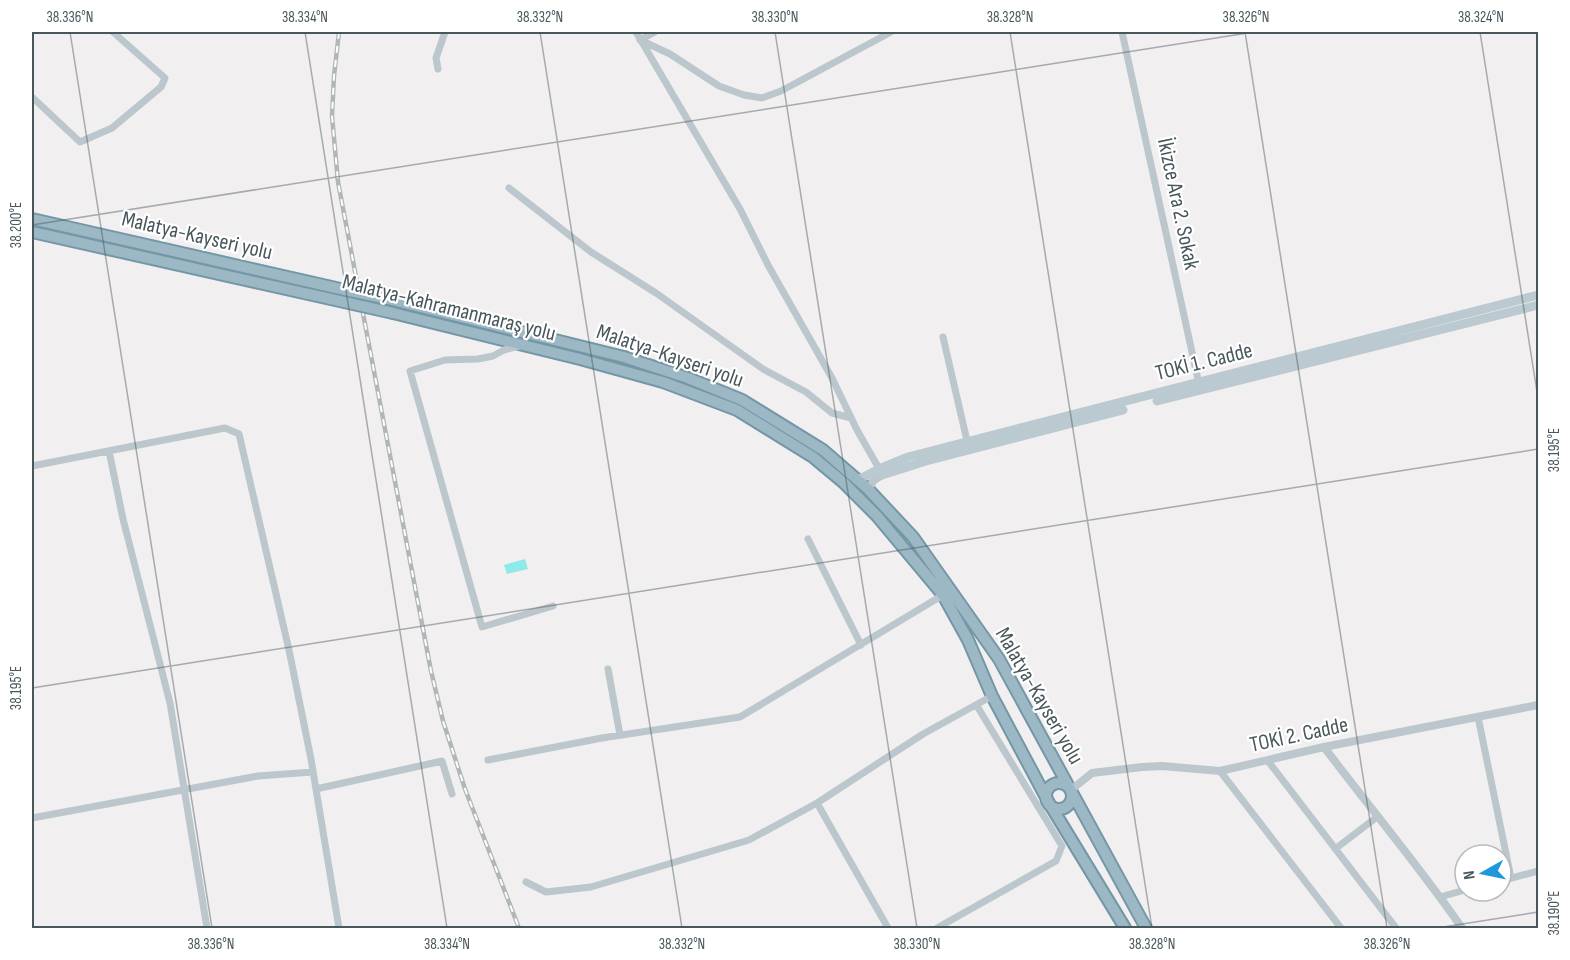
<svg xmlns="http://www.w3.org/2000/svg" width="1570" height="960" viewBox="0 0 1570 960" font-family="'Sofia Sans Condensed',sans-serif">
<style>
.water{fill:#8ee9e9}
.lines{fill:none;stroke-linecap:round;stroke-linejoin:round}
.trunk-casing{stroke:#7497a8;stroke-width:14}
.minor{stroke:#bbc7cc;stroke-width:7}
.tertiary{stroke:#bbc7cc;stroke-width:8}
.secondary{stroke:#bbcad0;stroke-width:9}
.trunk{stroke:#9cb8c4;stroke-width:10}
.rail-casing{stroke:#b2b6b9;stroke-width:4.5}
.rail{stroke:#fff;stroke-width:2;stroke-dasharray:7;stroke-linecap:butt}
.trunk-bridge-casing{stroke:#7497a8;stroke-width:14;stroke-linecap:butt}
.trunk-bridge{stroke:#9cb8c4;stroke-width:10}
.ticks{fill:none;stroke:#48575c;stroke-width:1.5;stroke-opacity:0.45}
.labels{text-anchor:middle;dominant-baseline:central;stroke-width:4.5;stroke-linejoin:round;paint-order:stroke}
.street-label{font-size:22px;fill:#48575c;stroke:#fff}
.neatline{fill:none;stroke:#48575c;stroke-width:2}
.ticks-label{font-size:15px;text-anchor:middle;fill:#48575c}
</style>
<rect width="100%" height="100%" fill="#f2eff0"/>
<path class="water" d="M 525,559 L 528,569 L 507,574 L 504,565 Z"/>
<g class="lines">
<defs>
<path id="trunk" d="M 32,219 L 345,290
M 32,232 L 344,302
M 388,299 L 624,357 L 688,378 L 742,400 L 823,450 L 868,489 L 913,537 L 999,659 L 1146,928
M 393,313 L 580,359 L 663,382 L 737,410 L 813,457 L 843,482 L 877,516 L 943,595 L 968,640 L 992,696 L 1049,803 L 1125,928
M1046 796a13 13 0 1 1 26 0a13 13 0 1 1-26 0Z"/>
</defs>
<use href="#trunk" class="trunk-casing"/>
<path class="minor" d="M 636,32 L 740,209 L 768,265 L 832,378 L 857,430 L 881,472
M 1122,32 L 1199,384
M 640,40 L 670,54 L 719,86 L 744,95 L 762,98 L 781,91 L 891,32
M 640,40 L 655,32
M 438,69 L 436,58 L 445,32
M 32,97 L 80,142 L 112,128 L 161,87 L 165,78 L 113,32
M 509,188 L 591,252 L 656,293 L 763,369 L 806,392 L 832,413 L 851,418
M 943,337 L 968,445
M 519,346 L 504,350 L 493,356 L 478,359 L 445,360 L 410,371 L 482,627 L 553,606
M 109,451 L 123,519 L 170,703 L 207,928
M 32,466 L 225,428 L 239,434 L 289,650 L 311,759 L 339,928
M 808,539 L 861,645
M 608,669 L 620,735
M 1478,717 L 1511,878
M 488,760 L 602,738 L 740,717 L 943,595
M 1268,761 L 1396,928
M 1220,771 L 1341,928
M 316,789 L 442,761 L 452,794
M 817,803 L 888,928
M 32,818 L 258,776 L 313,772
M 1335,849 L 1377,817
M 1501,881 L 1538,871
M 526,882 L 546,892 L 591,887 L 749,840 L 817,803 L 923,734 L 992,696
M 1440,897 L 1465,890
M 937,928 L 1056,861 L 1062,846 L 977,706"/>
<path class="tertiary" d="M 868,489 L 874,480 L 882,475
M 1324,747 C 1370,808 1419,866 1462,928
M 1071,790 L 1092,773 L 1142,767 L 1162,766 L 1220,771 L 1324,747 L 1538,705"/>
<path class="secondary" d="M 1157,401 L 1538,305
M 882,475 L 926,461 L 1123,410
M 858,480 L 879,469 L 908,457 L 1538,295"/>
<use href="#trunk" class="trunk"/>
<defs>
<path id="rail" d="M 339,32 L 334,76 L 332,116 L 338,182 L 431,671 L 443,721 L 465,789 L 519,928"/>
</defs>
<use href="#rail" class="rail-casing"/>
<use href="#rail" class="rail"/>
<defs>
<path id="trunk-bridge" d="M 345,290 L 388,299
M 344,302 L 393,313"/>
</defs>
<use href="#trunk-bridge" class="trunk-bridge-casing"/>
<use href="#trunk-bridge" class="trunk-bridge"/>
</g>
<path class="ticks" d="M 70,32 L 212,928M 305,32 L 447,928M 540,32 L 682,928M 775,32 L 917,928M 1010,32 L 1152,928M 1245,32 L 1387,928M 1480,32 L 1538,398M 32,225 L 1254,32M 32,688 L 1538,449M 1437,928 L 1538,912"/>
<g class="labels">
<g class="street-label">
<text transform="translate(1178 204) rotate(78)">İkizce Ara 2. Sokak</text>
<text transform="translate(197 236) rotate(13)">Malatya-Kayseri yolu</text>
<text transform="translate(449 308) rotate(14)">Malatya-Kahramanmaraş yolu</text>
<text transform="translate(670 356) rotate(19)">Malatya-Kayseri yolu</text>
<text transform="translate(1204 362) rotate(-14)">TOKİ 1. Cadde</text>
<text transform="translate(1039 696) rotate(60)">Malatya-Kayseri yolu</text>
<text transform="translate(1299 735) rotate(-12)">TOKİ 2. Cadde</text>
</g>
</g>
<rect width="1570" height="960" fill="none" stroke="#ffffff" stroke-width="66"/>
<g transform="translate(1483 873) rotate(261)"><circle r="28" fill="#ffffff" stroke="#b6bcbe" stroke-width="1.5"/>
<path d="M0-4.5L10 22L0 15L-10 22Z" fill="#1f98dc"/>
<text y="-9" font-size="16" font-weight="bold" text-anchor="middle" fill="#48575c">N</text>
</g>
<rect x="33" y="33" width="1504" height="894" class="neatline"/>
<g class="ticks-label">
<text x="70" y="22">38.336°N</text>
<text x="305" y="22">38.334°N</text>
<text x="540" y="22">38.332°N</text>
<text x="775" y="22">38.330°N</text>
<text x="1010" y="22">38.328°N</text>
<text x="1246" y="22">38.326°N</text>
<text x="1481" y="22">38.324°N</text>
<text transform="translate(16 225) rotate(-90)" y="5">38.200°E</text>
<text transform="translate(1554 450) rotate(-90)" y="5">38.195°E</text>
<text transform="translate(16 688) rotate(-90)" y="5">38.195°E</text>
<text transform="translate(1554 913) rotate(-90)" y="5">38.190°E</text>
<text x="211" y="949">38.336°N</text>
<text x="447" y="949">38.334°N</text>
<text x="682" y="949">38.332°N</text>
<text x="917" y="949">38.330°N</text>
<text x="1152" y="949">38.328°N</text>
<text x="1387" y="949">38.326°N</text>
</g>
</svg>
